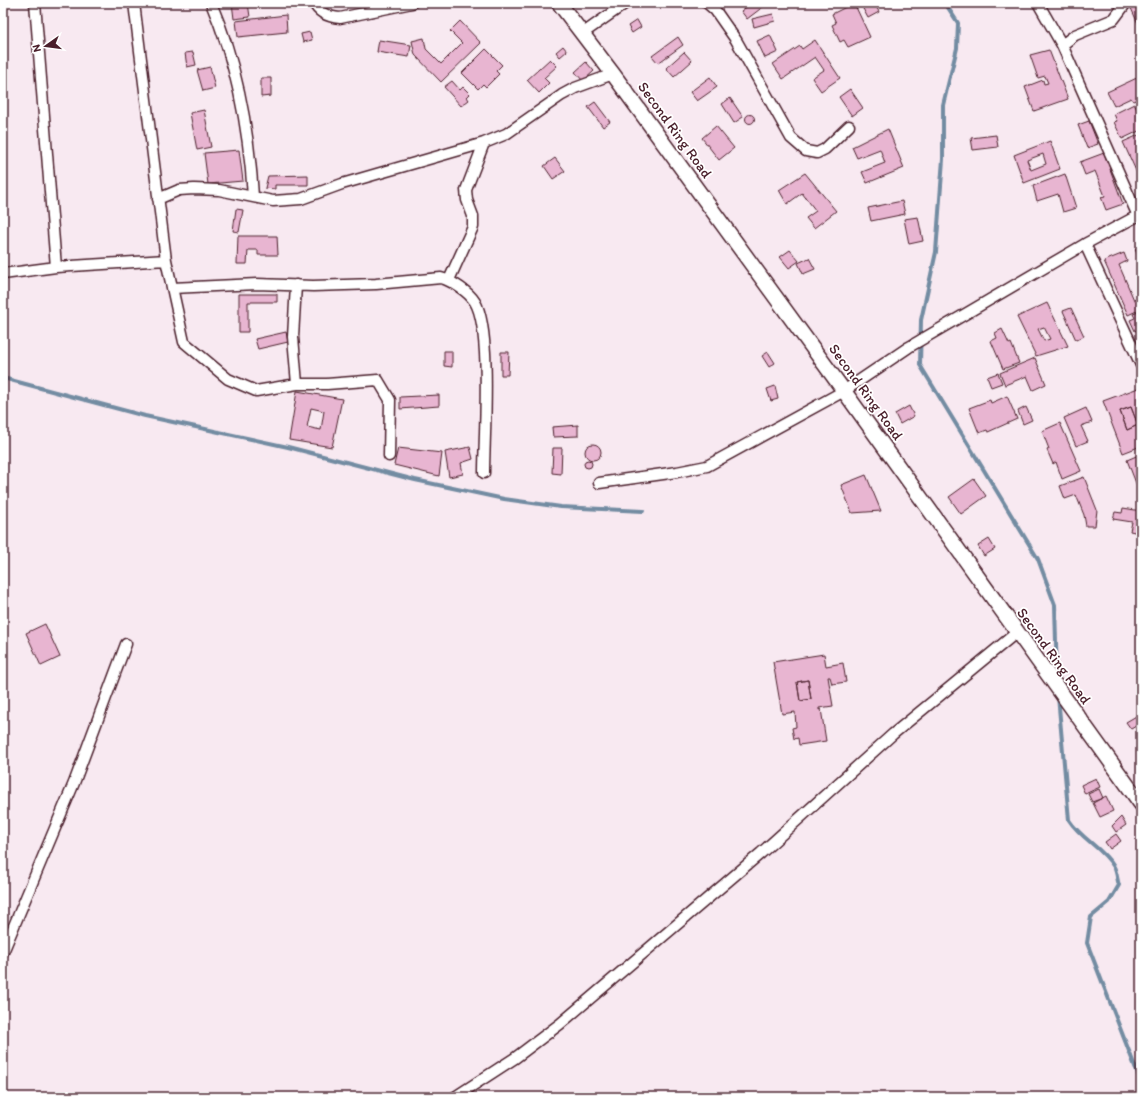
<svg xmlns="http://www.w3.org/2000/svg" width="1144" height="1100" viewBox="0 0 1144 1100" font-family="Itim,sans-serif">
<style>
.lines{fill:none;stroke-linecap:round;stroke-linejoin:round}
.stream{stroke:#738ca2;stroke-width:4}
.building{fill:#e8b5d1;stroke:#4a1f2b;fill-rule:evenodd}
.minor-casing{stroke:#4a1f2b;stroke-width:13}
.secondary-casing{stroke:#4a1f2b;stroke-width:17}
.minor{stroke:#fff;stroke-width:10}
.secondary{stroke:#fff;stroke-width:14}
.labels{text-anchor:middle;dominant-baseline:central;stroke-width:3.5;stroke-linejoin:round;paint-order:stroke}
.street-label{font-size:15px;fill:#4a1f2b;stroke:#fff}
</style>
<rect width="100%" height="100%" fill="#f8e9f1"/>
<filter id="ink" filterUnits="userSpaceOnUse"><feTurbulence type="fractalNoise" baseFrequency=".025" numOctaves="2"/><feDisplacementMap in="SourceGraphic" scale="8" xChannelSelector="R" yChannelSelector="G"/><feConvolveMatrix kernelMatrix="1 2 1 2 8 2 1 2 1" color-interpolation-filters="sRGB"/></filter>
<g filter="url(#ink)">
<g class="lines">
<path class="stream" d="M 945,3 L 958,23 L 957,48 L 943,105 L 943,159 L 936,252 L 921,320 L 920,365 L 1038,559 L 1055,605 L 1057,679
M 3,378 L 145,416 L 288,447 L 415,480 L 504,499 L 561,507 L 643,511
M 1058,696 L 1069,820 C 1081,839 1103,848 1114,867 C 1117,872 1117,880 1119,885 L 1109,902 L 1091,917 L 1087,943 L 1141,1082"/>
</g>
<path class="building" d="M 232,3 L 248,3 L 250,17 L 234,19 Z
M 752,3 L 768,3 L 747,19 L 741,11 Z
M 854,3 L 870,37 L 848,47 L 844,40 L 840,42 L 832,25 L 836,23 L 832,14 Z
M 860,3 L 882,3 L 876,6 L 879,12 L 868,18 Z
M 1137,3 L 1141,3 L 1141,30 L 1130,6 Z
M 773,14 L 775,21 L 754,27 L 752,19 Z
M 286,15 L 287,32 L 238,37 L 236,21 Z
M 637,20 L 641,27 L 632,33 L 628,26 Z
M 460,21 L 481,43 L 441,82 L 415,55 L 412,41 L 424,38 L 426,49 L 441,64 L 462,43 L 450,31 Z
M 310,32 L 312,40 L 303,42 L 301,34 Z
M 770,35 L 778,52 L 765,58 L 757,41 Z
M 678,37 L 683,45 L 658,63 L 652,56 Z
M 379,40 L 411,45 L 409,57 L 377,52 Z
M 815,40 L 840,78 L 821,91 L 812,78 L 824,70 L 815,57 L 783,79 L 773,64 L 800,46 L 802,49 Z
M 563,46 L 567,51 L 560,57 L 556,52 Z
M 486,49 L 502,65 L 496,71 L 499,74 L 486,87 L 483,84 L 478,89 L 462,73 Z
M 1049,50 L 1068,99 L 1034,111 L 1025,87 L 1043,80 L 1044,84 L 1048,83 L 1045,76 L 1038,78 L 1030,55 Z
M 193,52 L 196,65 L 187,67 L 185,53 Z
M 684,52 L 692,61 L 674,77 L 666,68 Z
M 550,59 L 557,66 L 544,78 L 549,83 L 539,93 L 527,80 Z
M 586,62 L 594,71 L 583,81 L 575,72 Z
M 210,67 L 215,88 L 203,91 L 197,70 Z
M 1141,76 L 1141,94 L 1138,95 L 1140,98 L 1133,101 L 1131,98 L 1114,106 L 1107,92 Z
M 710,77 L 717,87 L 697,101 L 690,92 Z
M 261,78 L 271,78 L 271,96 L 261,97 Z
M 452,81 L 460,90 L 463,87 L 470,94 L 467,97 L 469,100 L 461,106 L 444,87 Z
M 850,89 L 863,108 L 852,116 L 839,97 Z
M 730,98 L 743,117 L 734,123 L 722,104 Z
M 595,102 L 610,122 L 603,127 L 588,107 Z
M 1134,104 L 1141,116 L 1141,130 L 1122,139 L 1114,122 L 1117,121 L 1114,114 Z
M 204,110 L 211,147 L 197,150 L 190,113 Z
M745.5 119a4.5 4.5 0 1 1 9 0a4.5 4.5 0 1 1-9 0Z
M 1089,121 L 1098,144 L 1087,148 L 1078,125 Z
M 716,126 L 734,148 L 719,160 L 702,138 Z
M 888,129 L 904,168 L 867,183 L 862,172 L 885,163 L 880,149 L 857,158 L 852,147 Z
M 1141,134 L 1141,182 L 1123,142 Z
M 996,135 L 998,147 L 973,150 L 971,138 Z
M 1050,141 L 1060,169 L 1024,183 L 1014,155 ZM 1043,154 L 1046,164 L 1031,170 L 1027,160 Z
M 239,150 L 243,181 L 208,184 L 204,153 Z
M 1104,153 L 1123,204 L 1106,210 L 1101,197 L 1105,196 L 1095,171 L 1085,175 L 1080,162 Z
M 555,158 L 565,171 L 553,179 L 544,166 Z
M 805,173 L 836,211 L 814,228 L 806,218 L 816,211 L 802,193 L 787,204 L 779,190 Z
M 1065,174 L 1076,208 L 1063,212 L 1058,194 L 1037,201 L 1033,186 Z
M 308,175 L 308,185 L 275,185 L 275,189 L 265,188 L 268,176 Z
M 902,201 L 905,214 L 871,221 L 868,208 Z
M 236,209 L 243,210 L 239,232 L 233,231 Z
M 918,217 L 923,241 L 909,244 L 904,219 Z
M 238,236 L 277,236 L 278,255 L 258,255 L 258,250 L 248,250 L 247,264 L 237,264 Z
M 1141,246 L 1141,263 L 1135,249 Z
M 790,250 L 799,261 L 789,268 L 780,257 Z
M 1124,253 L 1127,261 L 1119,265 L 1134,300 L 1141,297 L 1141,309 L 1128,315 L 1104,261 Z
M 809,258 L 815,269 L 803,274 L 798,263 Z
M 239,294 L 277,294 L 277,302 L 248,302 L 248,332 L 239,332 Z
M 1047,303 L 1068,346 L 1036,356 L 1017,317 ZM 1044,327 L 1050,339 L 1044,341 L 1038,329 Z
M 1071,308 L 1084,336 L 1076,340 L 1063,311 Z
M 1141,311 L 1141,328 L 1135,331 L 1130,320 L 1135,318 L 1133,314 Z
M 1002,329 L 1009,344 L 1011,343 L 1019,363 L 1003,369 L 991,341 L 997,338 L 995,333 Z
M 286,332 L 288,342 L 258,349 L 255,339 Z
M 444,351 L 452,351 L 452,367 L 444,366 Z
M 501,352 L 509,352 L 508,375 L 501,375 Z
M 768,352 L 775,363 L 769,367 L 762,356 Z
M 1035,358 L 1046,384 L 1033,390 L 1027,376 L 1005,385 L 1000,373 Z
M 998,373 L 1002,383 L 991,387 L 987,377 Z
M 775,386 L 778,399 L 771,401 L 767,389 Z
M 1141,387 L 1141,446 L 1123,453 L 1103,401 ZM 1131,407 L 1138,425 L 1127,430 L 1120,411 Z
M 297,391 L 342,399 L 332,447 L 289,440 ZM 311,408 L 324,411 L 321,430 L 307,427 Z
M 439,395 L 439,406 L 400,409 L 400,397 Z
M 1007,396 L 1017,419 L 988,432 L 987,430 L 979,433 L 969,408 L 990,400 L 991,403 Z
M 909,406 L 914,416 L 900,424 L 895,414 Z
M 1026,407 L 1032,420 L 1023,424 L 1018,411 Z
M 1131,407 L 1138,425 L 1127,430 L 1120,411 Z
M 1086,408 L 1092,422 L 1081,426 L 1088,441 L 1076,446 L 1064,418 Z
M 1060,423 L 1081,471 L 1062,479 L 1056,462 L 1053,464 L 1047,450 L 1049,449 L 1042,431 Z
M 578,425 L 578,436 L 553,437 L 552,427 Z
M585 452a8 8 0 1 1 16 0a8 8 0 1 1-16 0Z
M 470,447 L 473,459 L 461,463 L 463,474 L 449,477 L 445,452 Z
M 398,448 L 442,453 L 439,476 L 394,465 Z
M 553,448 L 562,448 L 561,474 L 552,473 Z
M 1141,454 L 1141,496 L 1127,460 Z
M584 464a4 4 0 1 1 8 0a4 4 0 1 1-8 0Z
M 866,475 L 881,511 L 852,513 L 841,485 Z
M 1084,477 L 1097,510 L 1095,526 L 1086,526 L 1084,515 L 1076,495 L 1065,499 L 1060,486 Z
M 974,479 L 986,496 L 961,514 L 949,497 Z
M 1123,508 L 1141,511 L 1139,533 L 1130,531 L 1132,522 L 1113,519 L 1115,512 L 1122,513 Z
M 989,539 L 995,549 L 984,556 L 978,546 Z
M 45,624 L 60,657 L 41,666 L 26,633 Z
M 824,654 L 826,666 L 843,663 L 846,682 L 832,684 L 830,677 L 828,677 L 833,706 L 819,708 L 819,710 L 821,709 L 826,741 L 799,745 L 798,738 L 794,739 L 792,728 L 796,727 L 795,712 L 782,714 L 773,662 ZM 808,680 L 811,699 L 800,701 L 797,682 Z
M 808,680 L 811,699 L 800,701 L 797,682 Z
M 1138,715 L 1141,723 L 1131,729 L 1126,722 Z
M 1096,778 L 1100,787 L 1085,794 L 1081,785 Z
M 1099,789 L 1103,798 L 1092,802 L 1088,794 Z
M 1106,796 L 1113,811 L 1100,817 L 1093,803 Z
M 1121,817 L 1126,825 L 1116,832 L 1112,826 Z
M 1116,834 L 1121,841 L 1110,849 L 1105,842 Z"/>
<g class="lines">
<defs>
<path id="minor" d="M 35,3 L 56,267
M 134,3 L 166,260 L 184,342 L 228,379 L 256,391 L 297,384
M 211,3 C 237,64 249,130 253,196
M 314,3 C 319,14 329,17 340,18 L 412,3
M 707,3 L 715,10 L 736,40 L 791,138 L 806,151 L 817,153 L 825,149 L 849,126
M 1038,3 L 1062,45
M 1126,3 L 1114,19 L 1075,35 L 1062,45 L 1138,216
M 582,34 L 626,3
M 158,199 L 179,190 L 194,189 L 219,190 L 273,201 L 301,199 L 342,184 L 484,143 L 506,134 L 562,95 L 575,88 L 613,74
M 1085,244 L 1141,365
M 3,274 L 56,267 L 166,260
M 449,280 L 473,227 L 473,216 L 467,200 L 466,190 L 484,143
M 296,285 L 293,337 L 297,384 L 327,384 L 378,380 L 390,400 L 389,456
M 172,288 L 257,284 L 313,286 L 376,284 L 441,278 C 452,281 469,292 475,302 C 492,330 484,437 484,473
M 599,483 L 677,472 L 707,466 L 844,391 L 909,347 L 1085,244 L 1141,214
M 3,952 L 74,783 L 126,644
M 455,1097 L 515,1058 L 560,1024 L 761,853 L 893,734 L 1016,633"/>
<path id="secondary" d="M 559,3 L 613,74 L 844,391 L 1141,804"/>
</defs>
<use href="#minor" class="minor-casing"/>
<use href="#secondary" class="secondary-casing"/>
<use href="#minor" class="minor"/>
<use href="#secondary" class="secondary"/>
</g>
</g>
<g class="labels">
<g class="street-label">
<text transform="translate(675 130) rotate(54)">Second Ring Road</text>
<text transform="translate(866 392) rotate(54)">Second Ring Road</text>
<text transform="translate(1054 656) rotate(54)">Second Ring Road</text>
</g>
</g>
<rect width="1144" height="1100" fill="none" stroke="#fff" stroke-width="16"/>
<rect x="8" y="8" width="1128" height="1084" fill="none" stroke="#4a1f2b" stroke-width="1.5" filter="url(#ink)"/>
<g transform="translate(46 46) rotate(256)" stroke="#ffffff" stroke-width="3" paint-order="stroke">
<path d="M0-3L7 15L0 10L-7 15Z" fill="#4a1f2b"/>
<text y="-6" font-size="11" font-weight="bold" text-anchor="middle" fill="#4a1f2b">N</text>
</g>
</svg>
